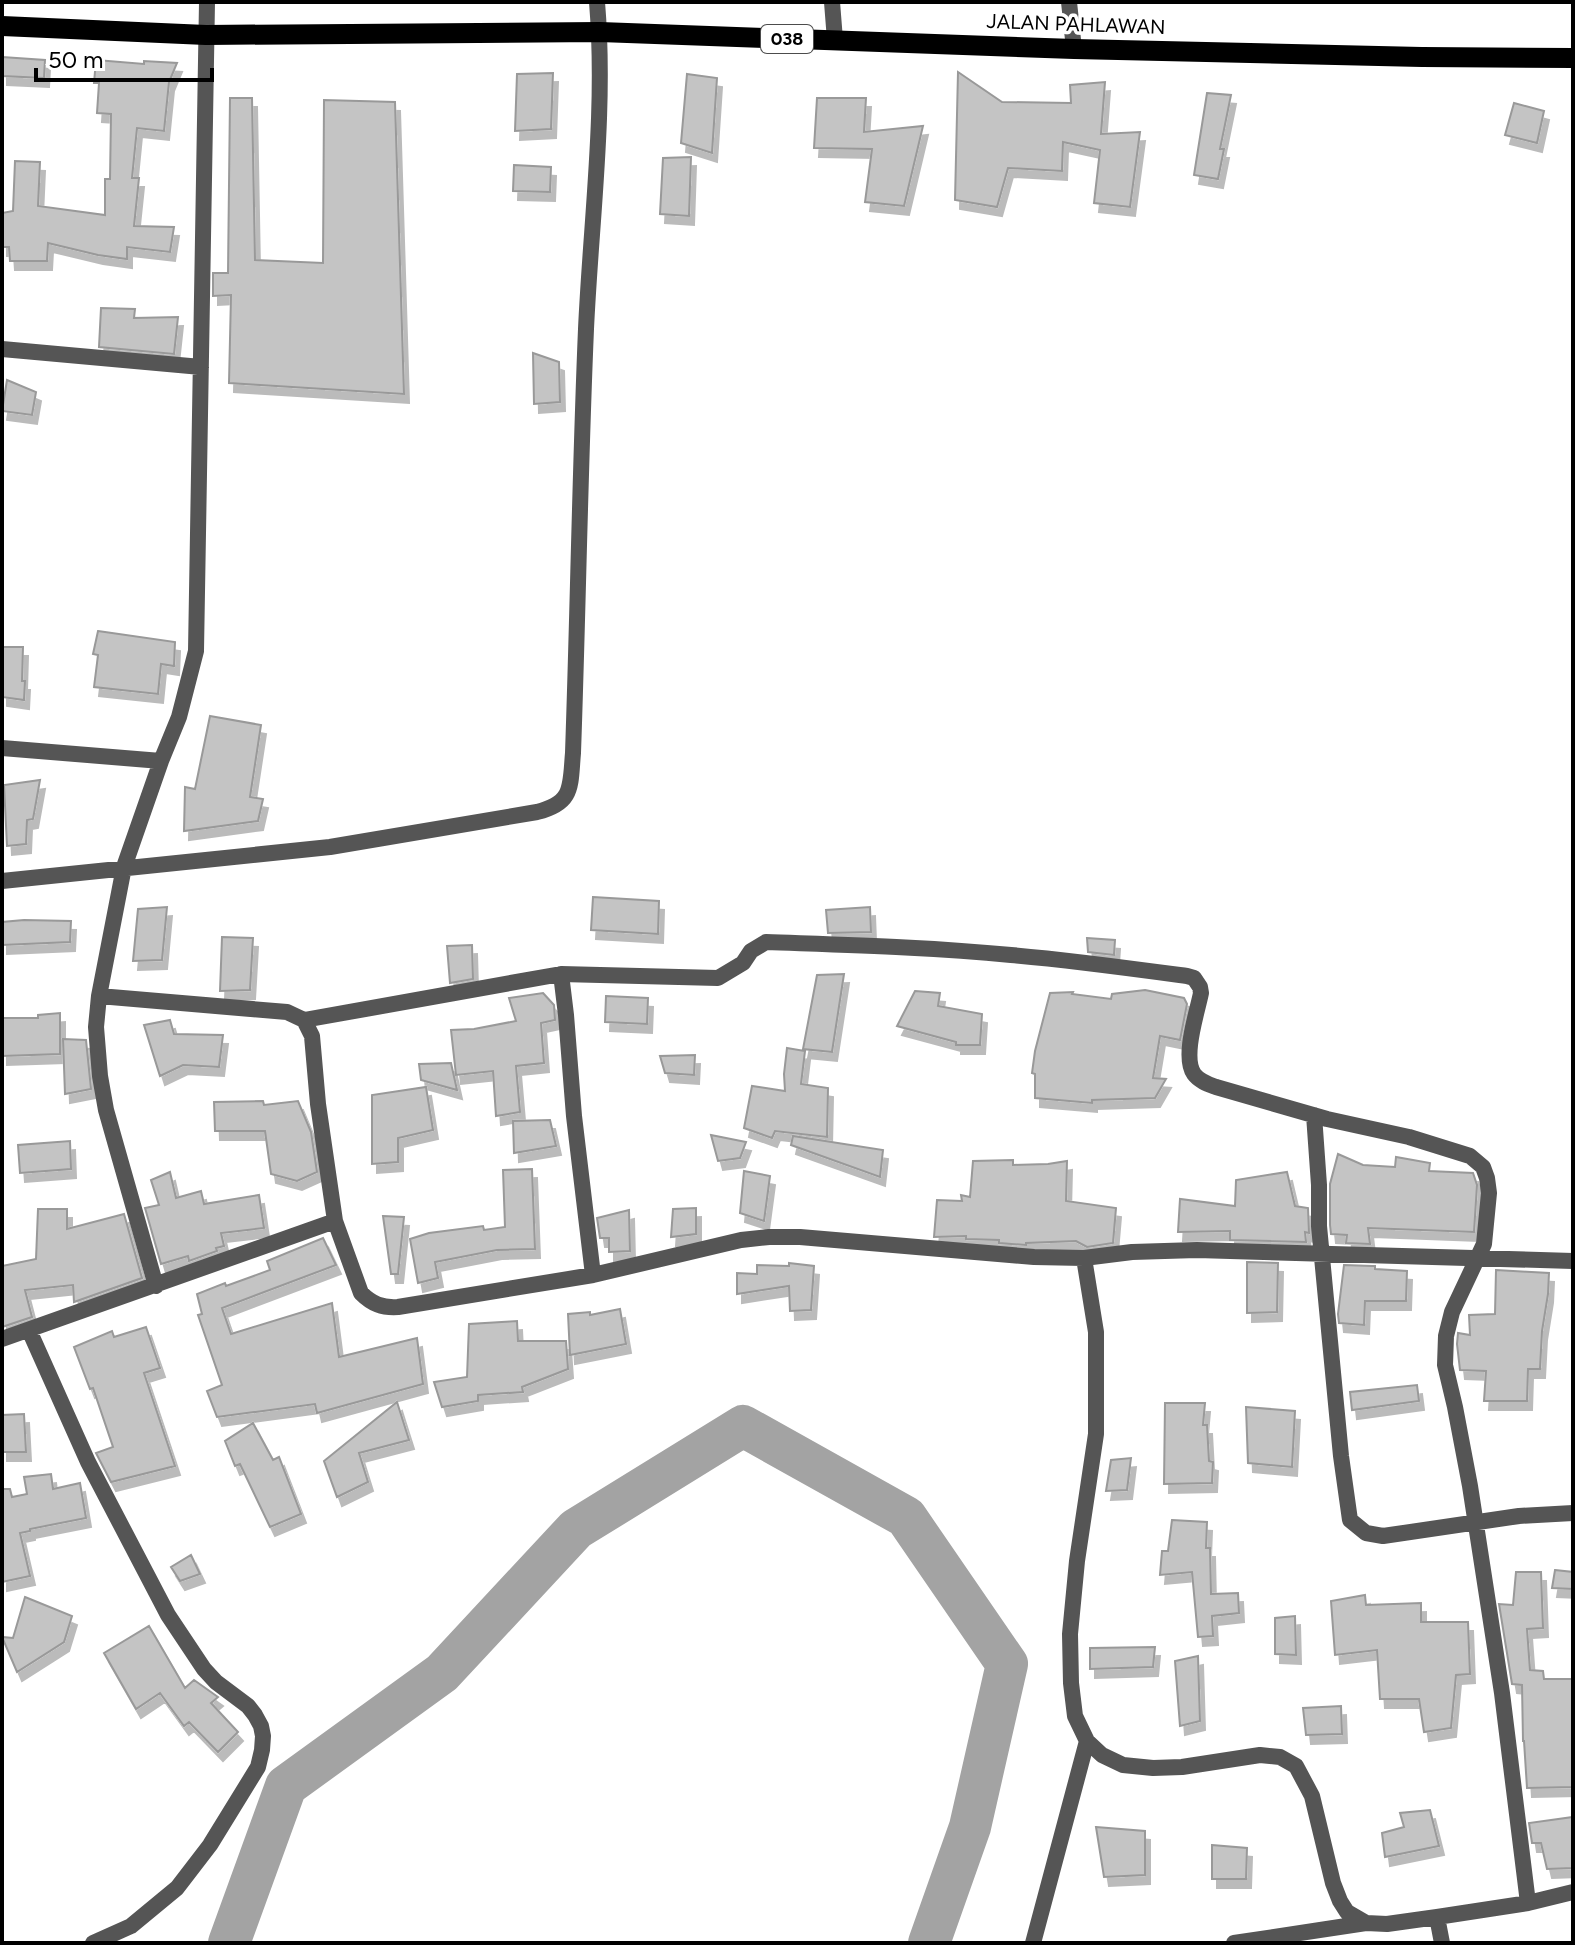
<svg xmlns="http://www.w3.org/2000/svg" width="1575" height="1945" viewBox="0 0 1575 1945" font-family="Figtree,sans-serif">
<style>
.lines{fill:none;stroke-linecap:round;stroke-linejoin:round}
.river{stroke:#a3a3a3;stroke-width:42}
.building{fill:#c4c4c4;stroke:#999;stroke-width:2;filter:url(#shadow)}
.street{stroke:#555;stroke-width:16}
.primary{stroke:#000;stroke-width:20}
.labels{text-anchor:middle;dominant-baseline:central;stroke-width:7;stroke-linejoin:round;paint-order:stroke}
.shield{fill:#fff;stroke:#4c4c4c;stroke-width:2}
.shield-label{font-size:18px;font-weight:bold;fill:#000}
.street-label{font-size:20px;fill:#000;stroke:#fff}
</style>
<defs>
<filter id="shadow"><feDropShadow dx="5" dy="9" stdDeviation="0" flood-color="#0004"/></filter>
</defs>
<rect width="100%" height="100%" fill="#fff"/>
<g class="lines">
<path class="river" d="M 229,1943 L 286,1786 L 442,1673 L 576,1529 L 743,1426 L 906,1517 L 1007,1664 L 970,1827 L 929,1943"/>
</g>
<path class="building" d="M 2,57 L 45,60 L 44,78 L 2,76 Z
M 96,60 L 144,64 L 144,61 L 177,63 L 169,82 L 164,131 L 137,128 L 132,178 L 139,178 L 134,226 L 174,227 L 170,252 L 127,247 L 127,259 L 98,255 L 48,243 L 47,261 L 10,261 L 9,247 L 2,247 L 2,213 L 13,211 L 15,161 L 40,162 L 38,206 L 105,215 L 105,179 L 110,179 L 111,114 L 97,113 L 99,83 L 94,83 Z
M 958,72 L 1002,102 L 1071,103 L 1070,85 L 1105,82 L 1101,134 L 1140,132 L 1130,207 L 1094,203 L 1100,150 L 1063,142 L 1062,171 L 1008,168 L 997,207 L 955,200 Z
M 553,73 L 551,129 L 515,131 L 517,74 Z
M 687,74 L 717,78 L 712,153 L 681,143 Z
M 1207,93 L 1231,95 L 1220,149 L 1224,149 L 1218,179 L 1194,175 Z
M 230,98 L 252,98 L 255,260 L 323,263 L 324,100 L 395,102 L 404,394 L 229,383 L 231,295 L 213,296 L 213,273 L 228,273 Z
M 817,98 L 866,98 L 864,132 L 923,126 L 904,206 L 865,202 L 872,149 L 814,148 Z
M 1514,103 L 1544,111 L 1537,143 L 1505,135 Z
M 691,157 L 689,216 L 660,214 L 663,158 Z
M 514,165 L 551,167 L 550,192 L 513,191 Z
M 101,308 L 135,309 L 134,318 L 178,317 L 174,354 L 99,347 Z
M 533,353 L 559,362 L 560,402 L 534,404 Z
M 7,380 L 36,392 L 32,415 L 2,411 Z
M 98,631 L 175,642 L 174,666 L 161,664 L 158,694 L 94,687 L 98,655 L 93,654 Z
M 2,647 L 23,647 L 22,681 L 25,681 L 24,700 L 2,697 Z
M 210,716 L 261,725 L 250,797 L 263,799 L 258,821 L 184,831 L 185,787 L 195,789 Z
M 40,780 L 33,819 L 27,820 L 26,844 L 7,846 L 4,785 Z
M 593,897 L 659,901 L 658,934 L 591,930 Z
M 167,907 L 162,960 L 133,961 L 138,909 Z
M 870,907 L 871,932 L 828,933 L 826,910 Z
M 24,920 L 71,921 L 70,942 L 2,945 L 2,922 Z
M 222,937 L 253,938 L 250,990 L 220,991 Z
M 1087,938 L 1115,940 L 1114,955 L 1088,952 Z
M 472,945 L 473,979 L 450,983 L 447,946 Z
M 844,974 L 832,1052 L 803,1049 L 817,975 Z
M 1145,990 L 1184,998 L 1187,1004 L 1180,1040 L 1160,1036 L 1153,1078 L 1166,1079 L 1155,1098 L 1092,1100 L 1092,1103 L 1035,1098 L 1035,1074 L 1032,1073 L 1035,1051 L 1050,993 L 1073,992 L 1072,994 L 1111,999 L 1112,994 Z
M 915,991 L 940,993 L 938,1006 L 982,1014 L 980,1045 L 956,1045 L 956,1042 L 897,1026 Z
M 543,993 L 554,1005 L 555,1020 L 541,1023 L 544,1063 L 516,1066 L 520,1112 L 496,1116 L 493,1071 L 456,1075 L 451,1030 L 474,1029 L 516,1021 L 509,998 Z
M 606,996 L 648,998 L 647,1024 L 605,1022 Z
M 60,1013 L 60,1054 L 2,1056 L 2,1018 L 38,1018 L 38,1015 Z
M 170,1020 L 174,1034 L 223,1035 L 219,1067 L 183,1065 L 160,1076 L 144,1025 Z
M 63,1039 L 86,1040 L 91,1089 L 65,1094 Z
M 787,1048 L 805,1051 L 801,1084 L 828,1088 L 827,1137 L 775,1131 L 772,1138 L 744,1128 L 752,1086 L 785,1091 L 784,1074 Z
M 695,1055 L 694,1075 L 665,1073 L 660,1056 Z
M 451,1063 L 457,1090 L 421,1080 L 419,1064 Z
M 426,1087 L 433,1130 L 398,1138 L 398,1162 L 372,1164 L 372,1095 Z
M 263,1101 L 264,1105 L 298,1101 L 311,1132 L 317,1172 L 297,1181 L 271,1174 L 265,1131 L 215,1131 L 214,1102 Z
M 550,1120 L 556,1146 L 514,1153 L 513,1121 Z
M 711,1135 L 746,1142 L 740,1158 L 718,1161 Z
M 793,1136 L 883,1150 L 880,1177 L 791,1145 Z
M 70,1141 L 71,1169 L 20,1173 L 18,1145 Z
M 1338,1154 L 1363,1165 L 1395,1167 L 1396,1157 L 1430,1163 L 1429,1171 L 1473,1173 L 1477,1185 L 1474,1232 L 1368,1228 L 1370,1244 L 1346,1243 L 1347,1235 L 1331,1234 L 1330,1225 L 1330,1184 Z
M 1013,1160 L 1013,1165 L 1048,1164 L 1067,1161 L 1066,1201 L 1116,1208 L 1113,1243 L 1087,1247 L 1076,1241 L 1026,1243 L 1026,1245 L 999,1243 L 999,1240 L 966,1239 L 966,1236 L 934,1237 L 937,1200 L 962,1201 L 961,1195 L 970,1197 L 973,1161 Z
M 532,1169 L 535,1249 L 497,1250 L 435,1262 L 438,1278 L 418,1283 L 410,1239 L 429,1233 L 483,1226 L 484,1230 L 505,1227 L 503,1170 Z
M 744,1171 L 770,1176 L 764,1221 L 740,1213 Z
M 170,1172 L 176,1198 L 201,1191 L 204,1204 L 259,1195 L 264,1228 L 221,1233 L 224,1246 L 216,1248 L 217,1251 L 189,1261 L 188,1256 L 161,1264 L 145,1208 L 159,1205 L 151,1180 Z
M 1287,1172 L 1295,1206 L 1308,1208 L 1309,1233 L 1305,1232 L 1306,1242 L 1230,1240 L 1230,1231 L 1178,1232 L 1180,1199 L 1235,1206 L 1236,1180 Z
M 696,1208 L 696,1234 L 671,1237 L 673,1209 Z
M 38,1209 L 67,1209 L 67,1229 L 124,1214 L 142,1278 L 74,1302 L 73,1285 L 25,1290 L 32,1317 L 2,1327 L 2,1266 L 36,1259 Z
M 629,1210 L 630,1251 L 609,1252 L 609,1238 L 600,1238 L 597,1218 Z
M 383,1216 L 404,1217 L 398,1274 L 391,1274 Z
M 323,1238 L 336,1265 L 222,1308 L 231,1334 L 332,1303 L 339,1357 L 417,1338 L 423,1384 L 317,1413 L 315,1404 L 217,1417 L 207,1391 L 222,1385 L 198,1315 L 202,1314 L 197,1294 L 225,1283 L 226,1286 L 270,1270 L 267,1261 Z
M 1247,1262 L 1278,1263 L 1277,1312 L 1247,1313 Z
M 789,1263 L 814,1266 L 811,1310 L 790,1311 L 789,1286 L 737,1294 L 737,1273 L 757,1274 L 757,1265 L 789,1266 Z
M 1344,1265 L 1372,1266 L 1375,1266 L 1375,1269 L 1407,1271 L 1406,1301 L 1365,1301 L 1364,1325 L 1339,1323 L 1338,1314 Z
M 1496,1270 L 1549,1273 L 1548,1294 L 1542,1331 L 1540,1369 L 1528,1369 L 1527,1401 L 1484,1401 L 1486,1371 L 1460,1370 L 1457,1344 L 1458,1333 L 1470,1335 L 1469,1315 L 1495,1314 Z
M 620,1309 L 626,1344 L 570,1355 L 568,1314 L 590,1312 L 590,1315 Z
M 517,1321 L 518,1341 L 566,1341 L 568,1369 L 522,1387 L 523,1392 L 478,1395 L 478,1401 L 442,1407 L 434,1382 L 467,1377 L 469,1324 Z
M 146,1327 L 160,1368 L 144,1373 L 175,1466 L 111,1482 L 96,1453 L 113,1447 L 93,1388 L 90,1389 L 74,1347 L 112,1331 L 114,1337 Z
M 1417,1385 L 1419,1401 L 1352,1410 L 1350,1392 Z
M 397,1402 L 409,1440 L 359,1453 L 368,1482 L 337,1497 L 324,1461 Z
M 1165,1403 L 1205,1403 L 1203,1425 L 1207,1425 L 1209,1461 L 1213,1462 L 1212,1483 L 1164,1484 Z
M 1246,1407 L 1295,1411 L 1292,1467 L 1248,1463 Z
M 24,1414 L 26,1452 L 2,1452 L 2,1415 Z
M 253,1423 L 273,1460 L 279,1457 L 301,1514 L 270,1527 L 240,1464 L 235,1466 L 225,1441 Z
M 1131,1458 L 1127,1490 L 1106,1491 L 1111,1460 Z
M 51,1474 L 53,1489 L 80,1483 L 86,1518 L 30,1529 L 30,1531 L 20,1533 L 30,1576 L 2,1582 L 2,1489 L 10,1489 L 12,1497 L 27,1494 L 24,1477 Z
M 1172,1520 L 1207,1522 L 1206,1548 L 1210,1548 L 1211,1594 L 1238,1593 L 1239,1613 L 1212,1616 L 1213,1636 L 1198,1637 L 1192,1572 L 1160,1575 L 1162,1551 L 1168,1551 Z
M 191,1555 L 200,1574 L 180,1581 L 171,1567 Z
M 1555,1570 L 1573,1572 L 1573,1589 L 1552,1588 Z
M 1516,1572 L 1541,1572 L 1543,1628 L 1527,1629 L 1530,1670 L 1543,1671 L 1544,1679 L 1573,1679 L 1573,1787 L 1527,1788 L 1524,1741 L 1523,1741 L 1522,1685 L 1512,1684 L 1499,1604 L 1513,1605 Z
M 1365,1595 L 1366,1605 L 1421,1603 L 1421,1622 L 1468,1622 L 1470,1674 L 1456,1675 L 1451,1728 L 1424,1732 L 1419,1699 L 1380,1699 L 1377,1650 L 1335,1655 L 1331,1601 Z
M 25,1597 L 72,1616 L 64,1642 L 17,1672 L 2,1637 L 13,1638 Z
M 1295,1616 L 1296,1655 L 1275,1654 L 1275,1618 Z
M 149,1626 L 185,1688 L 194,1680 L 218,1697 L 211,1703 L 238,1732 L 218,1752 L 189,1722 L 184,1726 L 160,1693 L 136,1709 L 104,1653 Z
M 1155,1647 L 1153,1667 L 1090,1669 L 1090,1648 Z
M 1198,1656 L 1200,1721 L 1180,1726 L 1175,1661 Z
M 1341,1706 L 1342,1734 L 1306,1735 L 1303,1708 Z
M 1430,1810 L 1439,1846 L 1385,1857 L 1382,1833 L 1404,1827 L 1400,1813 Z
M 1573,1817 L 1573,1868 L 1547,1869 L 1541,1843 L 1532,1843 L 1529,1823 Z
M 1096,1827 L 1145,1831 L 1145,1875 L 1104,1877 Z
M 1212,1845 L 1247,1848 L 1246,1879 L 1212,1879 Z"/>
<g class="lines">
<path class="street" d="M 832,2 L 835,40
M 1069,2 L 1074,49
M 2,349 L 201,367
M 2,748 L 161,761
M 2,881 L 330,847 L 537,812 C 574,803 570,786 573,753 C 578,611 580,470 586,329 C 591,220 606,110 597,2
M 561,974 L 718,978 L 743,963 L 751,951 L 766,942 C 848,945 929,947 1011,955 C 1070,960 1128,968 1187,976 L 1194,978 L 1200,987 L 1201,993 C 1197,1013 1182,1057 1194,1074 C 1199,1081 1208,1084 1216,1087 L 1327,1119 L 1409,1137 L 1470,1156 L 1483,1167 L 1487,1178 L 1489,1193 L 1484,1244 L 1452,1312 L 1446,1336 L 1445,1365 L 1455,1407 L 1470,1486 L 1502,1693 L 1528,1903
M 99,996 L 287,1012 L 304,1020 L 312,1036 L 318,1104 L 335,1221 L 361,1293 C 372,1304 382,1308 398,1307 L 593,1275 L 741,1240 L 769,1237 L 800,1237 L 1034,1257 L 1084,1258 L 1096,1332 L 1096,1434 L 1077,1561 L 1070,1634 L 1071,1683 L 1075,1716 L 1087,1741 L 1102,1755 L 1123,1765 L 1153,1768 L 1182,1767 L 1260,1755 L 1280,1757 L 1296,1766 L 1312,1796 L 1333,1883 L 1340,1901 L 1347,1912 L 1366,1923 L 1387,1924 L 1437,1917 L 1528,1903 L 1573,1892
M 304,1020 L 561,974 L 566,1015 L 574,1116 L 593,1275
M 1314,1115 L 1319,1185 L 1319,1226 L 1341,1456 L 1350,1520 L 1366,1533 L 1383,1536 L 1519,1516 L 1573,1513
M 1084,1258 L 1132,1252 L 1197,1250 L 1573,1261
M 156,1286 L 106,1110 L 100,1076 L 96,1027 L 99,996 L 124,867 L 161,761 L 179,717 L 196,651 L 207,2
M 29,1330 L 88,1462 L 168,1615 L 204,1669 L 216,1682 L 248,1706 L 255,1715 L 261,1726 L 263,1736 L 262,1750 L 258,1767 L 210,1845 L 177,1888 L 131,1926 L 93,1943
M 2,1339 L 335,1221
M 1437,1917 L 1442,1943
M 1033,1943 L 1087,1741
M 1234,1943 L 1366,1923"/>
<path class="primary" d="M 2,26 L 206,35 L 600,32 L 1074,49 L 1422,57 L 1573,58"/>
</g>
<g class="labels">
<rect class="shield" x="761" y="25" width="52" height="28" rx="6"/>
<g class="shield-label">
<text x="787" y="39">038</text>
</g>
<g class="street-label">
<text transform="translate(1076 24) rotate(2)">JALAN PAHLAWAN</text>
</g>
</g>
<rect width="1575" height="1945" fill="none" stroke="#000000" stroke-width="8"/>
<path d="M36 68v12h176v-12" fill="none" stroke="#000000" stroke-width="4"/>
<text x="48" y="68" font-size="24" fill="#000000" stroke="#ffffff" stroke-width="6" paint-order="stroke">50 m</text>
</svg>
